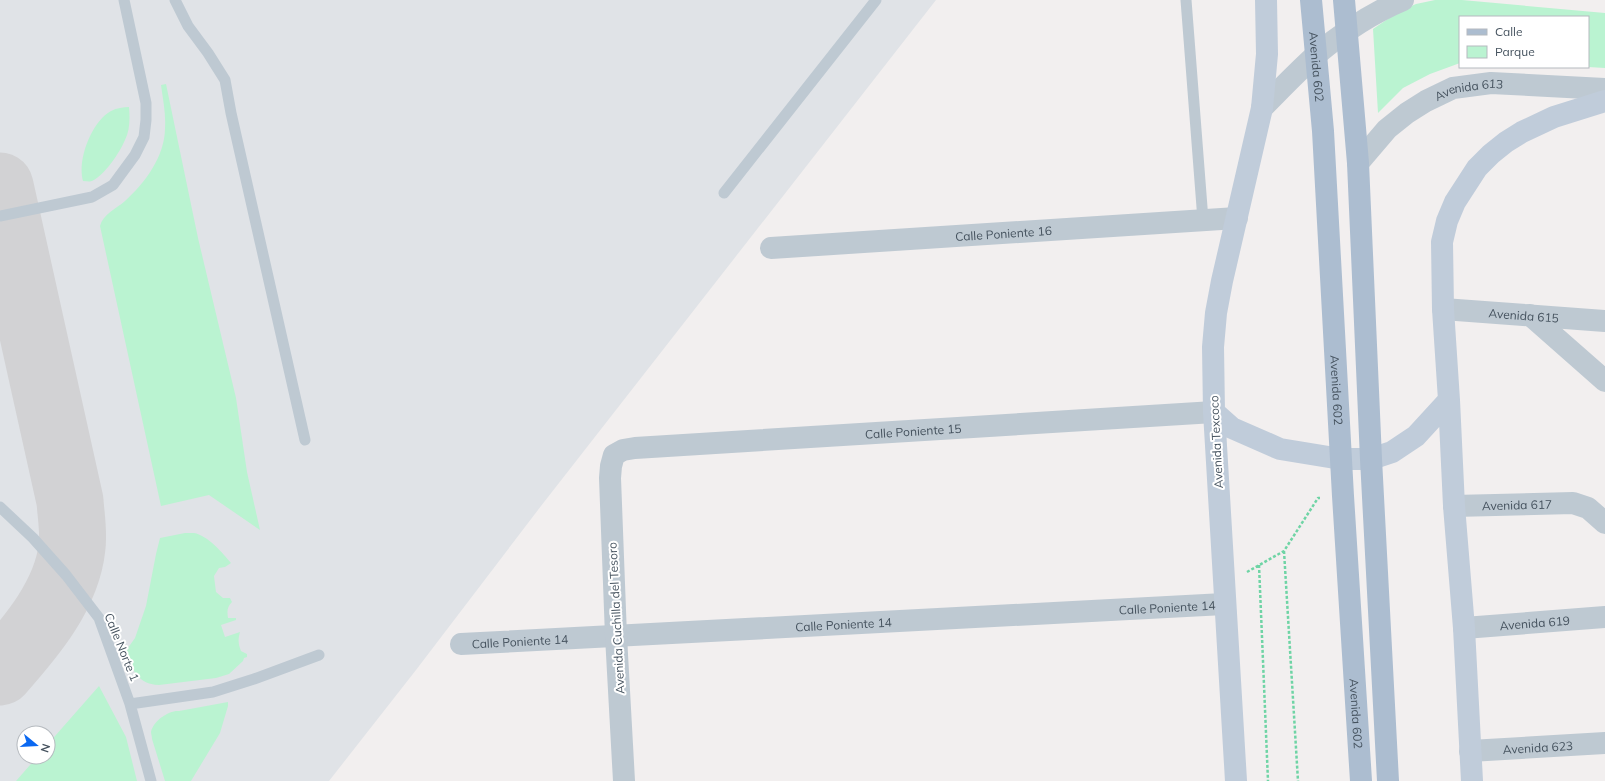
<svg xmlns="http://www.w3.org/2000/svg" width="1605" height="781" viewBox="0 0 1605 781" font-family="Mulish,sans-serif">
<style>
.airport{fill:#e0e3e7;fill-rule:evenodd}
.green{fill:#baf3d1}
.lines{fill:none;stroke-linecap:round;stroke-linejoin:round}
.taxiway{stroke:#d2d2d4;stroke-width:67}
.path{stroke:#6fd4a5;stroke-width:2.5;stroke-dasharray:3 2;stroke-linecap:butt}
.service{stroke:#bec9d2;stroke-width:11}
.minor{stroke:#bec9d2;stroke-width:22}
.tertiary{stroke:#bec9d2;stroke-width:22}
.secondary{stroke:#c0ccda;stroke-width:22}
.primary{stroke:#acbdd0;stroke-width:22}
.labels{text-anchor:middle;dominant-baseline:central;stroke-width:4;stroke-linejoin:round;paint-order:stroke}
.street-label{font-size:12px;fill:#45525e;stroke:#fff}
</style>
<rect width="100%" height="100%" fill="#f2efef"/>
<path class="airport" d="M 0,0 L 936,0 L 541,506 L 416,670 L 329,781 L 0,781 ZM 24,733 L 48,733 L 48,757 L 24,757 Z"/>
<path class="green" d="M 1435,0 L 1462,0 L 1605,13 L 1605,68 L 1588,67 L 1588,17 L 1460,17 L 1460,63 L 1430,74 L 1403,88 L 1378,113 L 1373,29 L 1398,12 L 1416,4 Z
M 166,84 L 198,238 L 236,398 L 247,472 L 260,530 L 209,495 L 161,506 L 100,226 C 103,214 116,209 125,201 C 145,183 165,156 165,128 C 166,114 163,100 161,85 Z
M 129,107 C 130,118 130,130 125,140 C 120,152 105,175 92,181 C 90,182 86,181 83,181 C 77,161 91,122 111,111 C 117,108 123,107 129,107 Z
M 185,533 C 188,533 191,533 194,533 C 207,535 223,553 231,563 L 225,567 L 219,568 L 214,576 L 216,592 L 223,598 L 230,598 L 232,602 C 227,607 227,611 228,618 L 236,618 L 236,620 L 221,625 L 225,637 L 240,632 C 238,639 238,644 241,651 L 247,654 L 247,657 L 244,658 L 243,661 L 229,674 L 216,678 L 159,685 C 137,684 133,670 125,652 L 135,638 L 146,606 L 156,554 L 160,538 Z
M 99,686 L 126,737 L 137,781 L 16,781 L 37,757 L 48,757 L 48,744 Z
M 228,702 L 228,706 L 220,733 L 191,781 L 165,781 L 152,739 C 152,736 151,734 151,732 C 153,721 169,710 179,711 Z"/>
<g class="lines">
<path class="taxiway" d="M 0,186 L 70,501 C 71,516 74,532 72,547 C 67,595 31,637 0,672"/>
<path class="path" d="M 1284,551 L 1298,781
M 1259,565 L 1268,781
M 1247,572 L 1284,551 L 1318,498 L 1320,498"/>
<path class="service" d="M 175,0 L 188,26 L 208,53 L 225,80 L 231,113 L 305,440
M 1186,0 L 1203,220
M 724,193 L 876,0
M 0,216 L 92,197 L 113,185 L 135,155 L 144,137 L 146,120 L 146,103 L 124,0
M 0,507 L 33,538 L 66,575 L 99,618 L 130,704 L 151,781
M 130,704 L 213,692 L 254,679 L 319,655"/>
<g class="minor">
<path id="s1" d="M 771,248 L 1237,218"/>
<path id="s2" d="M 1443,309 L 1605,321"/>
<path d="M 1530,315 L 1605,381"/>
<path id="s3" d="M 1454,506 L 1573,503 L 1588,508 L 1605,523"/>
<path id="s4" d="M 1464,628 L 1605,617"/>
<path id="s5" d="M 461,644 L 1224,604"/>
<path id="s6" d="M 1470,751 L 1605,743"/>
<path id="s7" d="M 624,781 L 616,636 L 610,478 L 611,466 L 614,455 L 623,450 L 635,448 L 1214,412"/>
</g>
<g class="tertiary">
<path d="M 1262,108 C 1280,90 1298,71 1317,54 C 1342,33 1372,13 1403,0"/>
<path id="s8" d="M 1358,163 L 1387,129 L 1407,113 L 1426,101 L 1453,88 L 1491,83 L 1605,89"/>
</g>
<path class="secondary" d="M 1214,412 L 1232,428 L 1280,449 L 1341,459 L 1371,459 L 1392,452 L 1416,436 L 1449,400
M 1236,781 L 1214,412 L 1213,347 L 1216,313 L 1222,281 L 1262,108 L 1267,54 L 1266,0
M 1472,781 L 1464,628 L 1454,506 L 1449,400 L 1443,309 L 1442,242 L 1447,221 L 1455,202 L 1477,168 L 1491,154 L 1506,142 L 1522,132 L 1554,117 L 1605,101"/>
<g class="primary">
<path id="s9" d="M 1311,0 L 1323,131 L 1343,496 L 1361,781"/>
<path d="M 1344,0 L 1358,163 L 1371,459 L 1388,781"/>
</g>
</g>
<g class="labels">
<g class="street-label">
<text stroke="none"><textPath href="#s9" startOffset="67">Avenida 602</textPath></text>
<text stroke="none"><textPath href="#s8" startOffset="138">Avenida 613</textPath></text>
<text stroke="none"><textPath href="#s1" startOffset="233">Calle Poniente 16</textPath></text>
<text stroke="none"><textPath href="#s2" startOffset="81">Avenida 615</textPath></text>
<text stroke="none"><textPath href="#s9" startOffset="391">Avenida 602</textPath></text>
<text stroke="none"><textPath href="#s7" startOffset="628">Calle Poniente 15</textPath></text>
<text transform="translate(1216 442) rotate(-93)">Avenida Texcoco</text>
<text stroke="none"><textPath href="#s3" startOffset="63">Avenida 617</textPath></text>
<text stroke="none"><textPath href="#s5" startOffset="707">Calle Poniente 14</textPath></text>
<text transform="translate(616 618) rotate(-93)">Avenida Cuchilla del Tesoro</text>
<text stroke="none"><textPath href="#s4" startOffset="71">Avenida 619</textPath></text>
<text stroke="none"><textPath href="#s5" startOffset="383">Calle Poniente 14</textPath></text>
<text stroke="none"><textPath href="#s5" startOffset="59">Calle Poniente 14</textPath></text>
<text transform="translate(122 647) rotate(68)">Calle Norte 1</text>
<text stroke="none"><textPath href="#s9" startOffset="715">Avenida 602</textPath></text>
<text stroke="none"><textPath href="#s6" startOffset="68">Avenida 623</textPath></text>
</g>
</g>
<rect x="1459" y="16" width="130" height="52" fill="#ffffff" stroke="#b5babf"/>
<rect x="1467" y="29" width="20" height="6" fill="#acbdd0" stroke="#b5babf"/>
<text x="1495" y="36" font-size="12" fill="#45525e">Calle</text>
<rect x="1467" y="46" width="20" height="12" fill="#baf3d1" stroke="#b5babf"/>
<text x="1495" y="56" font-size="12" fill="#45525e">Parque</text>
<g transform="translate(36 745) rotate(108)"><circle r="19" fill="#ffffff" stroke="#b5babf"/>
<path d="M0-3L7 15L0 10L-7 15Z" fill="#0a68f1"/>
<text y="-6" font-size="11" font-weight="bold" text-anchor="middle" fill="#45525e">N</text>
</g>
</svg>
